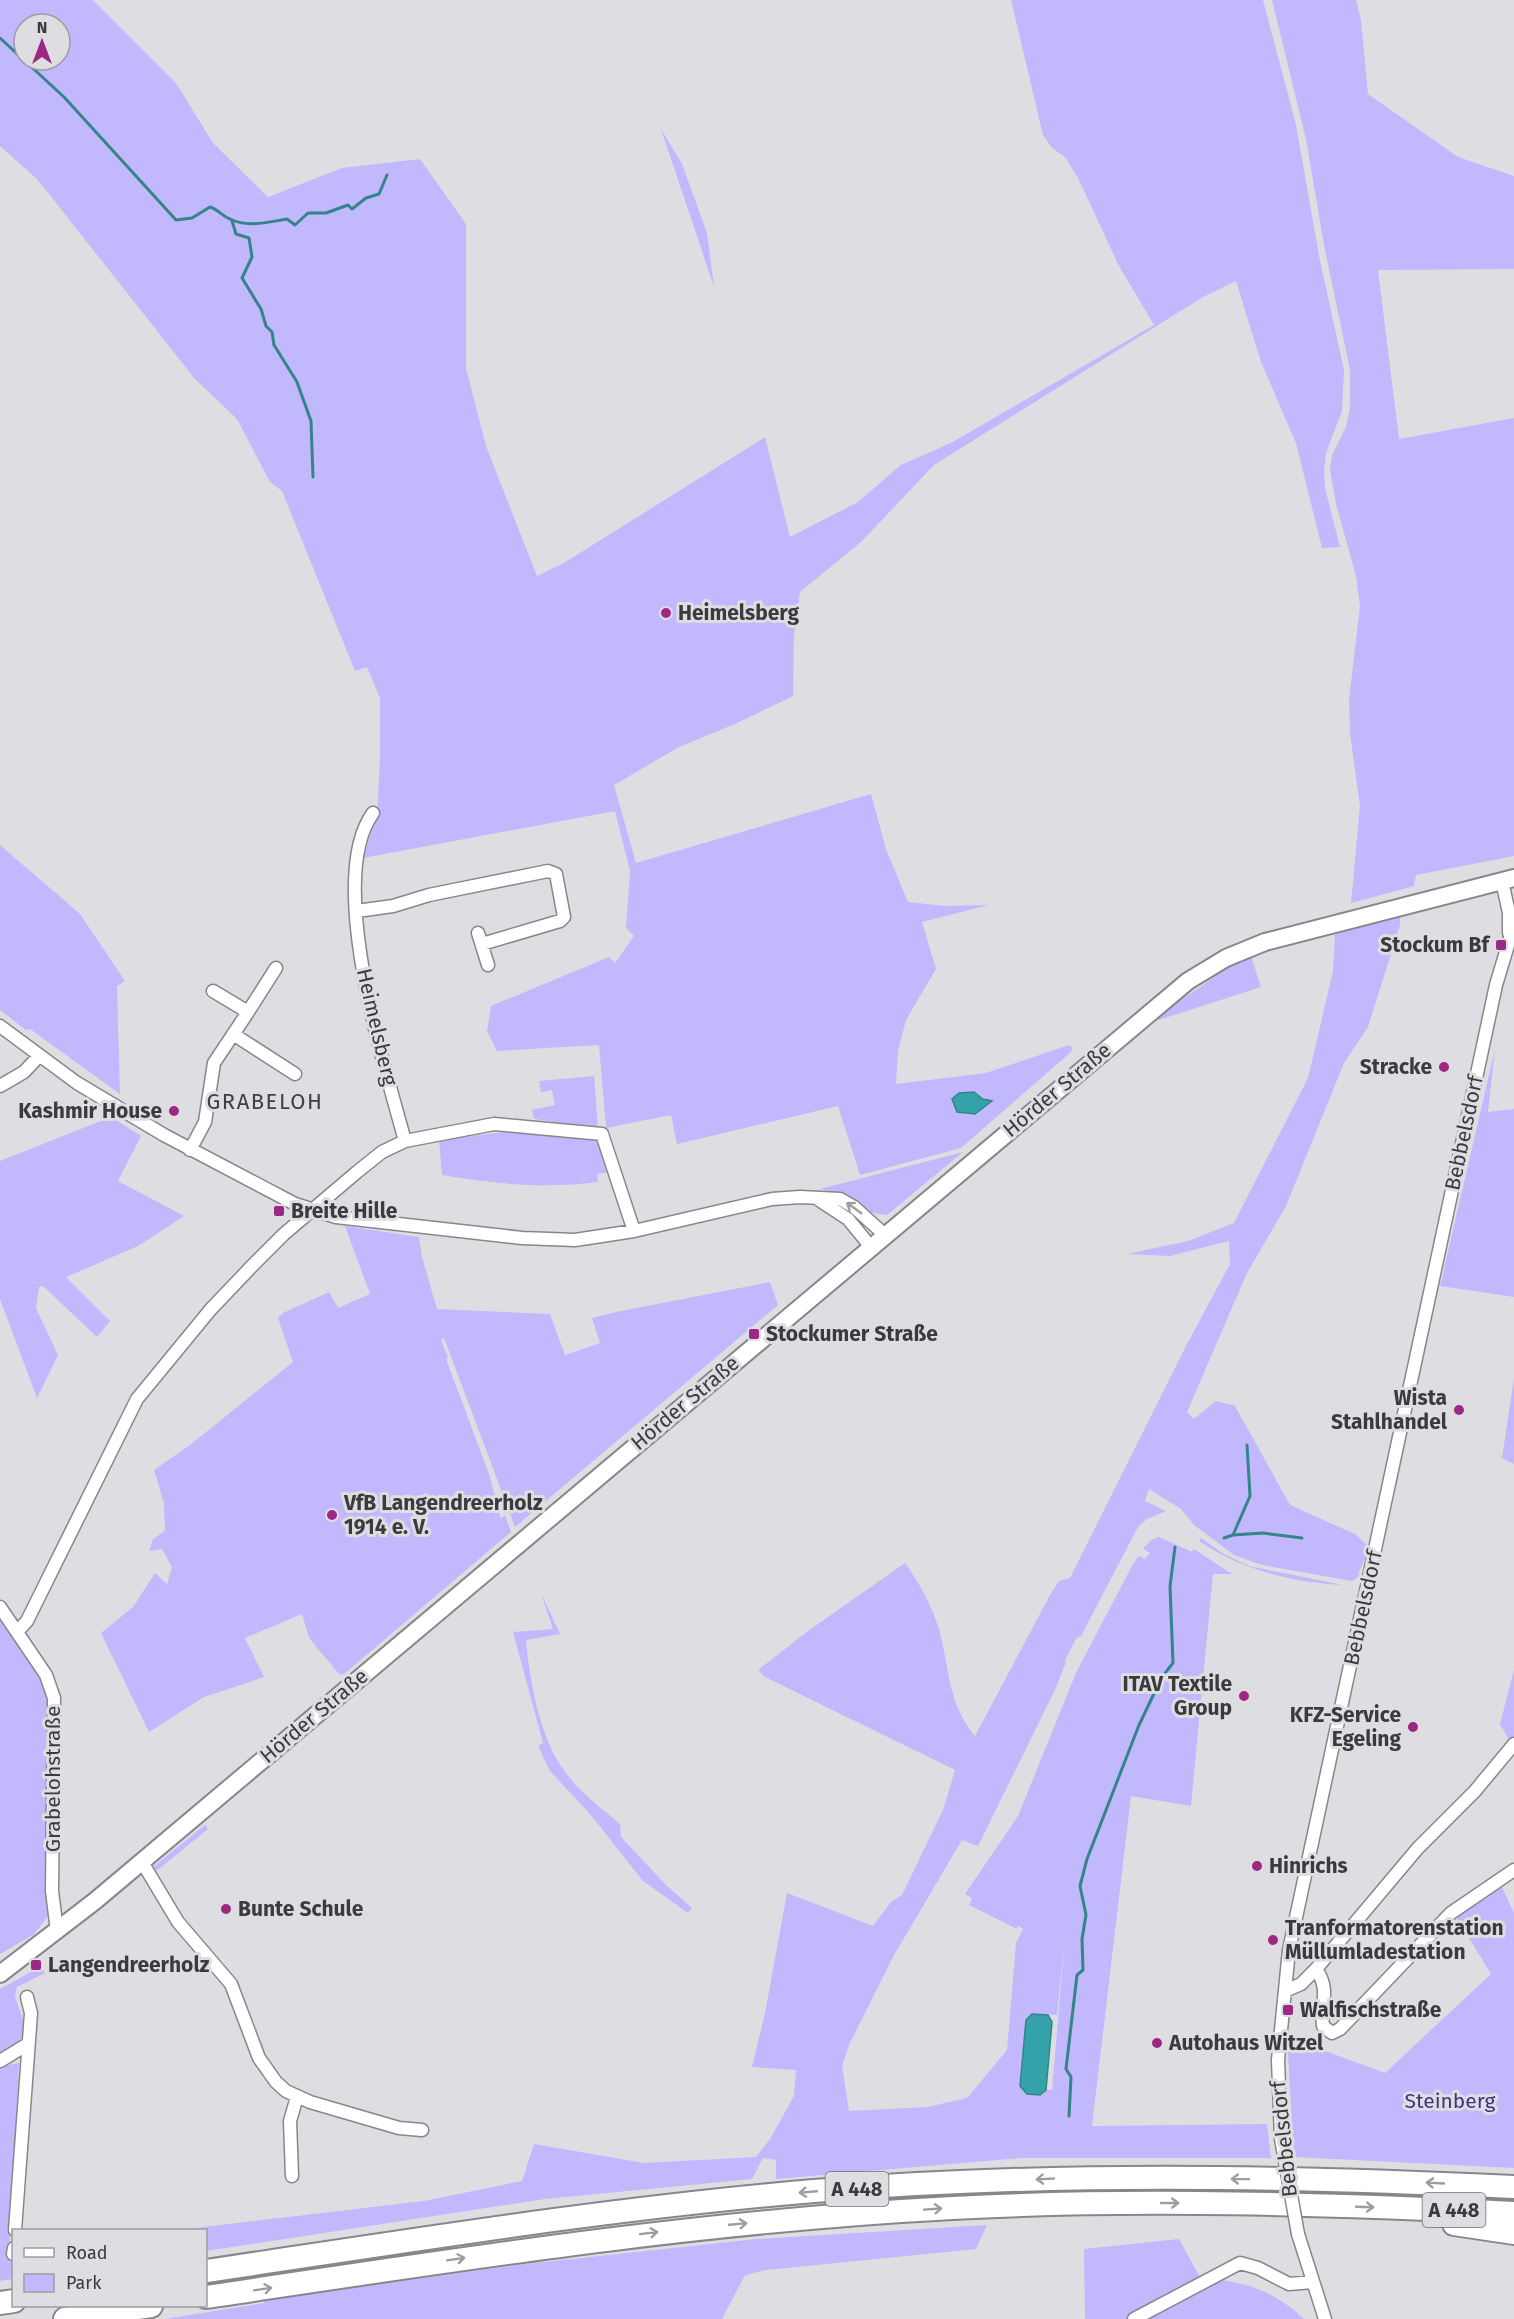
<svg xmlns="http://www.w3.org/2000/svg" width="1514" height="2319" viewBox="0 0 1514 2319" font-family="'Fira Sans',sans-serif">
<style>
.green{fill:#c1b8fd;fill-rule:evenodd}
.water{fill:#33a3a9;stroke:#358489;stroke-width:1.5}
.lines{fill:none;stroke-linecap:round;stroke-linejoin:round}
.stream{stroke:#358489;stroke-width:3}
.minor-casing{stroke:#87868b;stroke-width:15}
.secondary-casing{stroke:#87868b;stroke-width:20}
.motorway-casing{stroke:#87868b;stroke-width:26}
.minor{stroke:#fff;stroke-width:12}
.secondary{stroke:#fff;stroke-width:16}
.motorway{stroke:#fff;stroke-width:22}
.minor-bridge-casing{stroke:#87868b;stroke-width:15;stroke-linecap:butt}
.minor-bridge{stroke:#fff;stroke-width:12}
.oneway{stroke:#9d9d9e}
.poi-dot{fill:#9c2883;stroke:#dedee2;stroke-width:2}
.labels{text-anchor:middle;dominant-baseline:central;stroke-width:6;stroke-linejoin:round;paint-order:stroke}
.shield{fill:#dedee2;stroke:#6c6c6e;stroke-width:1.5}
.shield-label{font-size:20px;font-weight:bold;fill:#3b3b3d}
.poi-label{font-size:21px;font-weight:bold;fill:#3b3b3d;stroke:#dedee2;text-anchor:start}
.street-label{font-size:21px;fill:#3b3b3d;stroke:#dedee2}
.park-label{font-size:21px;fill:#433180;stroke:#dedee2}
.neighbourhood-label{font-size:22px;letter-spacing:1.5px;fill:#403f43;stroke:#dedee2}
</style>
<rect width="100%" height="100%" fill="#dedee2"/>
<path class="green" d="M 0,0 L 93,0 L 176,83 L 213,143 L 268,197 L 342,168 L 420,159 L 466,224 L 466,368 L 486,446 L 537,576 L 564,563 L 765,437 L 790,537 L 858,502 L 901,465 L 951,443 L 1154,325 L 1119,266 L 1078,178 L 1065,157 L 1052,148 L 1043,135 L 1011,0 L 1263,0 L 1296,125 L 1320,261 L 1344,370 L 1342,411 L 1326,453 L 1324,472 L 1325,488 L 1340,547 L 1322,548 L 1296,443 L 1261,362 L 1236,281 L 1203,297 L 934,465 L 861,542 L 800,592 L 794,635 L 793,696 L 737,723 L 679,747 L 614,785 L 636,863 L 871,794 L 886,849 L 908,902 L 945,906 L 989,905 L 922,922 L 936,969 L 906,1020 L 898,1051 L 896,1084 L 986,1073 L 1069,1045 L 1072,1048 L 1071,1052 L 961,1148 L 860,1175 L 838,1106 L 677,1144 L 671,1115 L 606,1128 L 599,1045 L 497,1051 L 487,1031 L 491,1006 L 609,957 L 615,963 L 634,936 L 626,928 L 630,871 L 615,811 L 363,858 L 377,814 L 380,761 L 380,698 L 367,667 L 355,671 L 282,491 L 270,482 L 237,419 L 195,379 L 38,180 L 0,146 ZM 24,24 L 60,24 L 60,60 L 24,60 ZM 974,1092 L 992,1102 L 975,1114 L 965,1114 L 959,1093 Z
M 1272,0 L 1356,0 L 1361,20 L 1368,94 L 1458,157 L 1514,176 L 1514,269 L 1378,270 L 1399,439 L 1514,418 L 1514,856 L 1416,875 L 1414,886 L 1351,903 L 1360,806 L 1350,733 L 1349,699 L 1360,606 L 1356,576 L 1336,504 L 1330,470 L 1332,455 L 1346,427 L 1350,407 L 1350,370 L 1324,245 L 1306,139 Z
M 661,129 L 682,164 L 707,233 L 714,287 Z
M 0,845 L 80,914 L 125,981 L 117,986 L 120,1094 L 30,1029 L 26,1030 L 0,1010 Z
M 1400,915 L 1400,925 L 1368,1027 L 1344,1063 L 1286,1206 L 1247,1273 L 1187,1412 L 1194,1419 L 1216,1401 L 1235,1406 L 1290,1505 L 1355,1534 L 1370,1548 L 1358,1574 L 1361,1575 L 1352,1581 L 1262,1565 L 1234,1555 L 1194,1525 L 1181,1509 L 1149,1489 L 1145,1501 L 1166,1511 L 1147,1519 L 1138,1527 L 1081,1636 L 1077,1637 L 1065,1660 L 1066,1662 L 1056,1688 L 978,1846 L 962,1840 L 894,1955 L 849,2045 L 842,2066 L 849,2111 L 927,2107 L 963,2099 L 968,2097 L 1007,2050 L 1016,1943 L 1023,1929 L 1018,1926 L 1017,1929 L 969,1905 L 972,1898 L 965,1894 L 1018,1816 L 1076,1673 L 1133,1564 L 1139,1556 L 1145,1559 L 1150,1553 L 1143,1549 L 1151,1540 L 1159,1537 L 1192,1552 L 1194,1549 L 1232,1574 L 1213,1574 L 1191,1806 L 1131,1796 L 1092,2126 L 1267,2124 L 1271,2158 L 1022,2158 L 776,2179 L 776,2160 L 763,2158 L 752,2179 L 545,2199 L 206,2251 L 206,2230 L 178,2230 L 424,2201 L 522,2181 L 534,2144 L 644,2163 L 756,2157 L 770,2139 L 794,2096 L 796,2070 L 752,2067 L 765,2013 L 787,1893 L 873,1926 L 891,1902 L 902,1895 L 943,1810 L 955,1770 L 765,1677 L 758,1670 L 808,1631 L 905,1563 C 920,1584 931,1604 939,1629 C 950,1669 947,1702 975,1736 L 1050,1595 L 1059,1581 L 1070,1578 L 1187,1344 L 1230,1264 L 1229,1241 L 1170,1256 L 1127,1254 L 1188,1241 L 1234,1223 L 1308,1078 L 1333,971 L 1335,932 ZM 1065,1937 L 1052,2090 L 1046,2090 L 1044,2094 L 1020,2086 L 1026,2020 L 1032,2014 L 1057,2015 Z
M 1250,953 L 1261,987 L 1159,1020 L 1155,1018 L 1226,969 L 1224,965 Z
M 1495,1049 L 1488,1112 L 1514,1109 L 1514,1297 L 1440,1286 Z
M 594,1076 L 598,1128 L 534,1119 L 532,1110 L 555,1105 L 552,1090 L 541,1092 L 539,1081 Z
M 111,1117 L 141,1136 L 118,1181 L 184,1216 L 138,1246 L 66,1277 L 110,1321 L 97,1337 L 43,1286 L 39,1287 L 36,1308 L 58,1355 L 37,1398 L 0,1299 L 0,1161 Z
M 511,1131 L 598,1141 L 609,1172 L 597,1174 L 598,1182 C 545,1189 494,1184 442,1175 L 439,1140 Z
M 963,1152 L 887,1215 L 873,1213 L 871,1216 L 842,1194 L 820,1189 Z
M 345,1226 L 419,1237 L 422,1257 L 437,1309 L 550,1314 L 565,1355 L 600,1343 L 592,1318 L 616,1312 L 770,1282 L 778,1305 L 515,1527 L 444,1338 L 441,1339 L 448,1358 L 446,1359 L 489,1474 L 501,1519 L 505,1515 L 511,1532 L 344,1674 L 339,1674 L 309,1638 L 302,1614 L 245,1638 L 264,1677 L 204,1697 L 149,1732 L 101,1633 L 133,1607 L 155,1573 L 167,1584 L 172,1567 L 162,1549 L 149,1551 L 153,1539 L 165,1531 L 164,1503 L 154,1470 L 190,1445 L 293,1362 L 278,1318 L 283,1313 L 329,1292 L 338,1308 L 370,1294 Z
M 1514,1378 L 1514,1464 L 1502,1458 Z
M 1201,1538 L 1224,1554 L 1249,1566 L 1343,1585 C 1291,1582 1242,1570 1199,1541 Z
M 541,1593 L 560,1634 L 526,1640 C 529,1678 540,1738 563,1769 C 578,1791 600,1807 620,1824 L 621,1837 L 666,1885 L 692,1908 L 688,1913 L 643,1881 L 590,1814 L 550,1771 L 538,1746 L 543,1743 L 513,1632 L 553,1629 Z
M 0,1617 L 41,1677 L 48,1694 L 49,1915 L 33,1935 L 0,1954 Z
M 1514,1670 L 1514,1749 L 1500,1724 Z
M 205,1825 L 208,1829 L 155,1872 L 152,1868 Z
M 1500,1883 L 1514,1913 L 1514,2168 L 1294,2157 L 1287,2037 L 1385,2073 L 1491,1974 L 1455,1915 Z
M 40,1967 L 45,1973 L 17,1987 L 15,1997 L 24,2022 L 22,2039 L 0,2054 L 0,1989 Z
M 19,2063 L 9,2258 L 13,2258 L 13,2279 L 0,2281 L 0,2066 Z
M 987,2225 L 976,2249 L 766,2270 L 745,2275 L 722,2319 L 165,2319 L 264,2303 L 265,2300 L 517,2265 L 756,2239 Z
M 1179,2239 L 1201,2279 C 1240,2279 1275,2291 1304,2319 L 1085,2319 L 1084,2249 Z"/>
<path class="water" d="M 974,1092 L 983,1099 L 992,1101 L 975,1114 L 957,1112 L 952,1099 L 959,1093 Z
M 1032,2014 L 1048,2015 L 1052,2022 L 1046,2090 L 1040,2095 L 1027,2094 L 1020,2086 L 1026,2020 Z"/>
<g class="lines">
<path class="stream" d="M 0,38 L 64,97 L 176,220 L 192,218 L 210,207 C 219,210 222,216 230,219 C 248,228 268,222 287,219 L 295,225 L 308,213 L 326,213 L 348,205 L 352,209 L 366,198 L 379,194 L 387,175
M 232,221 L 236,234 L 249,238 L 252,257 L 242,278 L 261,309 L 266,326 L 272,332 L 274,345 L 297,382 L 311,421 L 313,477
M 1233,1535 L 1263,1533 L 1302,1538
M 1224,1538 L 1233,1535 L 1250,1496 L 1247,1445
M 1069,2116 L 1071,2077 L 1066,2069 L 1077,1975 L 1083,1970 L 1082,1939 L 1086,1915 L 1080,1886 L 1087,1859 L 1139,1725 L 1162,1677 L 1173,1663 L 1170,1586 L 1175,1547"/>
<defs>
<path id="minor" d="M 373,813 C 325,878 385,1067 405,1141
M 1502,881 L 1509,913 L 1509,933
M 357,911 L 393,906 L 429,895 L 548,871 L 556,874 L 564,917 L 560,921 L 482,944
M 478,933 L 488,965
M 248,1012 L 276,968
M 0,1026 L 77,1083 L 164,1135 L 295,1204 L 336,1217 L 522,1238 L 575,1240 L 634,1231 L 772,1199 L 800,1197 L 840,1199 L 854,1207 L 885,1235
M 233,1034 L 295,1074
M 0,1086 L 24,1072 L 39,1056
M 190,1150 L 205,1122 L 214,1063 L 248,1012 L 213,991
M 819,1200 L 848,1219 L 871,1247
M 0,1607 L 46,1675 L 54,1698 L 52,1891 L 57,1931
M 17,1632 L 27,1621 L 137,1399 L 211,1309 L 253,1265 L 284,1234 L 357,1172 L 382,1152 L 405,1141 L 494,1124 L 602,1134 L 634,1231
M 142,1862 L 178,1922 L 231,1984 L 259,2058 L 276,2082 L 286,2091 L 310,2102 L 399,2128 L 422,2130
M 1316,1969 C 1331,1991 1320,2003 1323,2026 L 1332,2033 L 1340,2029 L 1451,1913 L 1514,1870
M 1285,1991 L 1301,1984 L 1316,1969 L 1418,1848 L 1475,1791 L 1514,1744
M 0,2061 L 28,2044
M 1281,2139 L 1278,2060 L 1289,1950 L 1496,985 L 1514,925
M 292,2176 L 290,2121 L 297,2097
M 15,2230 L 31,2013 L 27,1997
M 1298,2234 L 1325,2319
M 13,2254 L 14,2248
M 1134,2319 L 1240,2263 L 1258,2268 L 1289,2284 L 1313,2282"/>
<path id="secondary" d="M 0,1974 L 95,1901 L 1188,981 L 1226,958 L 1265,942 L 1514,878"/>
<path id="motorway" d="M 1454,2224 L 1514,2233
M 206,2271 C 408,2241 610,2208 814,2191 C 1047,2172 1281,2176 1514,2187
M 206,2297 C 454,2260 701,2221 953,2208 C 1140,2198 1327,2204 1514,2213
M 0,2303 L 14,2301
M 65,2319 L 151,2306"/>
</defs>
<use href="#minor" class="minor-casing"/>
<use href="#secondary" class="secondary-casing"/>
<use href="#motorway" class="motorway-casing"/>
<use href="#minor" class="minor"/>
<use href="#secondary" class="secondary"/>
<use href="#motorway" class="motorway"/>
<defs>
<path id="minor-bridge" d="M 1281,2139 L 1298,2234"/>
</defs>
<use href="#minor-bridge" class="minor-bridge-casing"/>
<use href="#minor-bridge" class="minor-bridge"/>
</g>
<defs><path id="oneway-shaft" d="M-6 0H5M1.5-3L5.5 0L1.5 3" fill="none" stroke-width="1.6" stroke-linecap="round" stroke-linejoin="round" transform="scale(1.5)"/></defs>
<g class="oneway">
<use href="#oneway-shaft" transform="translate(854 1208) rotate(-144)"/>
<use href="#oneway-shaft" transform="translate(1045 2179) rotate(177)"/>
<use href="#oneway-shaft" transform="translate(1240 2179) rotate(-179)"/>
<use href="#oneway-shaft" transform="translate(1435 2183) rotate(-177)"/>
<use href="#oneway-shaft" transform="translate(808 2192) rotate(175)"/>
<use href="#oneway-shaft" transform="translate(1170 2203)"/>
<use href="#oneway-shaft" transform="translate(1365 2207) rotate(2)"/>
<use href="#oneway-shaft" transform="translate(933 2209) rotate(-4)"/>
<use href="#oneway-shaft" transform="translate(738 2224) rotate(-5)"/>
<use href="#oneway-shaft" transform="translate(649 2233) rotate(-7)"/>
<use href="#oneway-shaft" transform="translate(456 2259) rotate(-9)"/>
<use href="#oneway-shaft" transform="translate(263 2289) rotate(-9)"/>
</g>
<g class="poi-dot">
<circle cx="666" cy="613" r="6"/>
<rect x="1495" y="939" width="12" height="12" rx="3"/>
<circle cx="1444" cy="1067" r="6"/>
<circle cx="174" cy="1111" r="6"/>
<rect x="273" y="1205" width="12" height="12" rx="3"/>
<rect x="748" y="1328" width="12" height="12" rx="3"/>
<circle cx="1459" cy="1410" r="6"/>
<circle cx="332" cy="1515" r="6"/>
<circle cx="1244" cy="1696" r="6"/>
<circle cx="1413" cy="1727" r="6"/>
<circle cx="1257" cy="1866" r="6"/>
<circle cx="226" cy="1909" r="6"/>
<circle cx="1273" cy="1940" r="6"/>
<rect x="30" y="1959" width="12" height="12" rx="3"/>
<rect x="1282" y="2004" width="12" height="12" rx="3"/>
<circle cx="1157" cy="2043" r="6"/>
</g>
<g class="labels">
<g class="shield">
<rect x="825.5" y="2172" width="63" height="34" rx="4.5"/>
<rect x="1422.5" y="2193" width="63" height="34" rx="4.5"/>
</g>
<g class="shield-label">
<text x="857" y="2189">A 448</text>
<text x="1454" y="2210">A 448</text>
</g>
<g class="poi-label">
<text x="678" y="613">Heimelsberg</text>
<text x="1489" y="945" text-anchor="end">Stockum Bf</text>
<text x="1432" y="1067" text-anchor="end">Stracke</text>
<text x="162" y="1111" text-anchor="end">Kashmir House</text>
<text x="291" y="1211">Breite Hille</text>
<text x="766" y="1334">Stockumer Straße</text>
<text x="1447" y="1398" text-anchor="end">Wista<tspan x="1447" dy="24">Stahlhandel</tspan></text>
<text x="344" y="1503">VfB Langendreerholz<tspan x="344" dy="24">1914 e. V.</tspan></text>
<text x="1232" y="1684" text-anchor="end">ITAV Textile<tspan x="1232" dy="24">Group</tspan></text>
<text x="1401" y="1715" text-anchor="end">KFZ-Service<tspan x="1401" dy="24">Egeling</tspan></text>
<text x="1269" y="1866">Hinrichs</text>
<text x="238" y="1909">Bunte Schule</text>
<text x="1285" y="1928">Tranformatorenstation<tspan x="1285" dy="24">Müllumladestation</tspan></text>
<text x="48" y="1965">Langendreerholz</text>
<text x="1300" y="2010">Walfischstraße</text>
<text x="1169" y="2043">Autohaus Witzel</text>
</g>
<g class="street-label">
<text transform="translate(377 1027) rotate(77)">Heimelsberg</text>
<text transform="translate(1057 1090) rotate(-40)">Hörder Straße</text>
<text transform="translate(1464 1133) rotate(-78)">Bebbelsdorf</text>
<text transform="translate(685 1403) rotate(-40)">Hörder Straße</text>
<text transform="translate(1363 1608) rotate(-78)">Bebbelsdorf</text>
<text transform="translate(314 1716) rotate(-40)">Hörder Straße</text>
<text transform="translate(53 1779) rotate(-90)">Grabelohstraße</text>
<text transform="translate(1284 2139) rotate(-96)">Bebbelsdorf</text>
</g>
<g class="park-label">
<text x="1450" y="2101">Steinberg</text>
</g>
<g class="neighbourhood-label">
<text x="265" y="1101">GRABELOH</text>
</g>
</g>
<rect x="12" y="2229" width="195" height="78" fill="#dedee2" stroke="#9d9da0" stroke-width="1.5"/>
<rect x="24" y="2248" width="30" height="9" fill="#ffffff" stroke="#9d9da0" stroke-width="1.5"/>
<text x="66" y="2259" font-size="18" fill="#3b3b3d">Road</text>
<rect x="24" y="2274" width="30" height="18" fill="#c1b8fd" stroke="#9d9da0" stroke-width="1.5"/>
<text x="66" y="2289" font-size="18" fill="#3b3b3d">Park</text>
<g transform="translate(42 42)"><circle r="28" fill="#dedee2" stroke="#9d9da0" stroke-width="1.5"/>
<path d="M0-4.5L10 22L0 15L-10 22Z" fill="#9c2883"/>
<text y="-9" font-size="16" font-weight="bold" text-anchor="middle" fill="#3b3b3d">N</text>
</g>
</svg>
